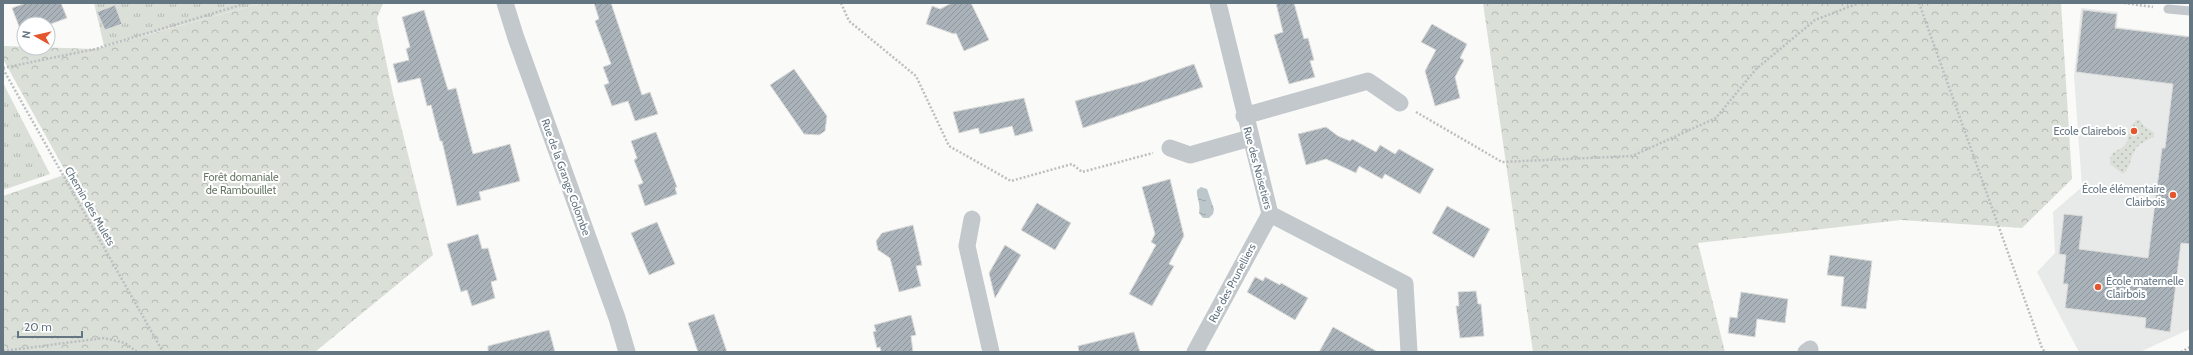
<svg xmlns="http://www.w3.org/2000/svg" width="2193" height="355" viewBox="0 0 2193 355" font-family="Cabin,sans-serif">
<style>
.built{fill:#e8e9e9}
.grass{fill:url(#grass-tufts)}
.forest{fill:url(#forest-crowns)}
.park{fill:url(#park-dots)}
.water{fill:url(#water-ripples)}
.building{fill:url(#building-hatch);stroke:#dcdcda}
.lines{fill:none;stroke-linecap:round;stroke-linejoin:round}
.path{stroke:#bbbfc2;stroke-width:2.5;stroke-dasharray:2 2;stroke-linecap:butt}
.service{stroke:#c3c8cc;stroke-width:9}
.minor{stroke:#c3c8cc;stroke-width:17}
.poi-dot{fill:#e4572e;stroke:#fff;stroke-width:1.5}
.labels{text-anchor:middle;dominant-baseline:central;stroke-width:4;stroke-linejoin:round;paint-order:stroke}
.poi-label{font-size:11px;fill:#657683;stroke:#fff;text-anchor:end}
.street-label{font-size:11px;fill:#657683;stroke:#fff}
.park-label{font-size:11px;fill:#687a64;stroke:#fff}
</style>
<defs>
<pattern id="grass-tufts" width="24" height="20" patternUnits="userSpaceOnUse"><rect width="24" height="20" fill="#dadfd7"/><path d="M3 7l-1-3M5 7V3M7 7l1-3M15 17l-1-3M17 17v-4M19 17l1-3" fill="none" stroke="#b4b9b4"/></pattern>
<pattern id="forest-crowns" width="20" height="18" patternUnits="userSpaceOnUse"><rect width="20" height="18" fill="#dadfd7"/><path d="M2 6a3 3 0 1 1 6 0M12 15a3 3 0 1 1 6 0" fill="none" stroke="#b4b9b4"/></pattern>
<pattern id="park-dots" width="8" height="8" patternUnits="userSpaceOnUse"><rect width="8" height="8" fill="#dadfd7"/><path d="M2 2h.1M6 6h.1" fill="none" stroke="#b4b9b4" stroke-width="1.8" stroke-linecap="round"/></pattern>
<pattern id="water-ripples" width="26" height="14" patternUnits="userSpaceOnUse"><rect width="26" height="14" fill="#bbc7cb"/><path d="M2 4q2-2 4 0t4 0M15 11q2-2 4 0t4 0" fill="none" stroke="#9ca6aa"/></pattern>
<pattern id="building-hatch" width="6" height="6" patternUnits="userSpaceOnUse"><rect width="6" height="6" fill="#aab3b9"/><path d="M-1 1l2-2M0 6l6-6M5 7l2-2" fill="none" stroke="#8e969c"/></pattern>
</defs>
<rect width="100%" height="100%" fill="#fafaf8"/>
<path class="built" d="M 2081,8 L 2118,12 L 2117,27 L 2190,36 L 2190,329 L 2140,352 L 2079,352 L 2037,272 L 2055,253 L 2053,212 L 2082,187 L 2074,76 Z"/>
<path class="grass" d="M 94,3 L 262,3 L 104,46 Z
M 3,83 L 50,174 L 3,190 Z"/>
<path class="forest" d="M 262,3 L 383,3 L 377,18 L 393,94 L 433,255 L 315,352 L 3,352 L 3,196 L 67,174 L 3,59 L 3,46 L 95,49 Z
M 1483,3 L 2061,3 L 2072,179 L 2022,228 L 1901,220 L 1698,243 L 1725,352 L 1533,352 Z"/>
<path class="park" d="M 2136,120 L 2140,120 L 2144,126 L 2154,133 L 2154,137 C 2147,140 2137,144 2134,152 C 2130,160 2130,168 2123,174 L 2110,164 C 2110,150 2116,153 2124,146 C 2130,141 2127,133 2130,128 C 2131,125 2135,122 2136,120 Z"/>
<path class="water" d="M 1201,187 L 1207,189 L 1214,209 L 1213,214 L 1209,218 L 1203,218 L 1199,213 C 1201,202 1196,198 1197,190 Z"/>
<path class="building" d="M 26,3 L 61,3 L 67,18 L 48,25 L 24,24 L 24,34 L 22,34 L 12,8 Z
M 594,3 L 611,3 L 642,95 L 650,92 L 658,114 L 635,121 L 628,101 L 612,106 L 604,85 L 609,83 L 603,67 L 611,64 L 595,21 L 599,19 Z
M 952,3 L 971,3 L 989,40 L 964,51 L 956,33 L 954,34 L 926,24 L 932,6 L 940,9 Z
M 1276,3 L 1294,3 L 1304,39 L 1308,38 L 1314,60 L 1310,61 L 1315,77 L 1289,84 L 1274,35 L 1283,32 Z
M 115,5 L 122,24 L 105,30 L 97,12 Z
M 424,10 L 448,90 L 456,88 L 473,154 L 510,144 L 520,181 L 479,192 L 481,200 L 457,206 L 442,141 L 440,141 L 431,105 L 427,106 L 420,78 L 398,83 L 393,64 L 409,60 L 406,49 L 410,47 L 402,17 Z
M 2083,10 L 2117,14 L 2115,28 L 2190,37 L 2190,244 L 2181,243 L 2170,332 L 2145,328 L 2146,318 L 2065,308 L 2068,284 L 2063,284 L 2066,255 L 2059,254 L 2064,214 L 2083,216 L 2079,249 L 2148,258 L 2162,148 L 2165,148 L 2173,84 L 2076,72 Z
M 1432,24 L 1467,44 L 1460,58 L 1464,60 L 1455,77 L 1460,98 L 1435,106 L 1425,71 L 1436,50 L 1421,42 Z
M 1194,64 L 1203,87 L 1083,128 L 1075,101 L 1142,82 Z
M 794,69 L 827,116 L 825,131 L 819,135 L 804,134 L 770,85 Z
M 1024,98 L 1033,131 L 1015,136 L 1012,126 L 980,134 L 978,128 L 959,133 L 953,112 Z
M 1326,127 L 1338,136 L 1350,141 L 1352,139 L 1376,152 L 1380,145 L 1395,154 L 1399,149 L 1434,169 L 1420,194 L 1385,174 L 1382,179 L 1359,166 L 1356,173 L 1326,159 L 1306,165 L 1298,134 Z
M 656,132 L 677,187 L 675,188 L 677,194 L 645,206 L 638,185 L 643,183 L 634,160 L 637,158 L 631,141 Z
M 1170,179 L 1184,236 L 1169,264 L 1174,266 L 1152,306 L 1129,294 L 1156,245 L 1151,242 L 1155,234 L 1142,187 Z
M 1037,203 L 1071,223 L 1055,250 L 1021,230 Z
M 1447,206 L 1490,229 L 1474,258 L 1432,233 Z
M 657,222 L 675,264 L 649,275 L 631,233 Z
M 913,225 L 922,265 L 916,266 L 921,286 L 899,292 L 890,258 L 878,250 L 876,241 L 882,233 Z
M 478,234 L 482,249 L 488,248 L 497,280 L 491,282 L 495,298 L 472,306 L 467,290 L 461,292 L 447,244 Z
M 1005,245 L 1021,255 L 995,298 L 989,273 Z
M 1830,255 L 1872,261 L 1866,309 L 1841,306 L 1844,277 L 1827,275 Z
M 1255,277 L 1263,281 L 1265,277 L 1280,285 L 1281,283 L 1308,298 L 1295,320 L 1247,292 Z
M 1476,291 L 1478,304 L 1481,304 L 1484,336 L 1460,338 L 1456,306 L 1459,306 L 1458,292 Z
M 1741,292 L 1788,299 L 1785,323 L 1757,319 L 1755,337 L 1728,333 L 1730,317 L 1737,318 Z
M 714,314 L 727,352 L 698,352 L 688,323 Z
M 911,315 L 916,335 L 911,336 L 913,352 L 881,352 L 880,347 L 877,348 L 873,332 L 876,331 L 874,325 Z
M 1333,327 L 1378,352 L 1319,352 Z
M 549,330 L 555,352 L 488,352 L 488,346 Z
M 1134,332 L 1140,352 L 1079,352 L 1078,346 Z"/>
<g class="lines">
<path class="path" d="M 841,3 L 849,21 L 916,76 L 949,146 L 1011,181 L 1072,164 L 1082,172 L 1153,153
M 1919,3 L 2042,348 L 2045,352
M 2124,3 L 2153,7
M 3,68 L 95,49 L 247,3
M 3,69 L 163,352
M 1416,112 L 1502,162 L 1632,156 L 1716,118 L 1756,69 L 1815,20 L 1859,3
M 3,351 L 104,338 L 125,343 L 137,352
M 2181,352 L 2190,347"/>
<path class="service" d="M 2168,9 L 2190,11"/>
<path class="minor" d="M 505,3 L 516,38 L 617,318 L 627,352
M 1218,3 L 1270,214 L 1405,284 L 1409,352
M 1244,116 L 1368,81 L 1400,103
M 1170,148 L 1190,155 L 1250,138
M 972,219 L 967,246 L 991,352
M 1195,352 L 1270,214
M 1806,352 L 1810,349"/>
</g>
<g class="poi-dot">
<circle cx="2134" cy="131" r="4"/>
<circle cx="2173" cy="195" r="4"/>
<circle cx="2098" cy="287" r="4"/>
</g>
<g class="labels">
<g class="poi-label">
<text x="2126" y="131">Ecole Clairebois</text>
<text x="2165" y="189">École élémentaire<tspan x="2165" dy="13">Clairbois</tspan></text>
<text x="2106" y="281" text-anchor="start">École maternelle<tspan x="2106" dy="13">Clairbois</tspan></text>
</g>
<g class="street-label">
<text transform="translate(1258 168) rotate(75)">Rue des Noisetiers</text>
<text transform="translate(566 177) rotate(70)">Rue de la Grange Colombe</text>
<text transform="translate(90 206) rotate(60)">Chemin des Mulets</text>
<text transform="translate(1232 283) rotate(-62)">Rue des Prunelliers</text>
</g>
<g class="park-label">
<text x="241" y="177">Forêt domaniale<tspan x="241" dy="13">de Rambouillet</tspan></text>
</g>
</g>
<rect width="2193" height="355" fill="none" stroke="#657683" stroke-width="8"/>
<g transform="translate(36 36) rotate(278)"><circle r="19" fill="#ffffff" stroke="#c1c8cd"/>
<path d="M0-3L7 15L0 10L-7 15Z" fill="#e4572e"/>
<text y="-6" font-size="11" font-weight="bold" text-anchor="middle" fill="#657683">N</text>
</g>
<path d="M18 331v6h64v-6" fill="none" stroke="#657683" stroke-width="2"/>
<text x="24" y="331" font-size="12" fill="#657683" stroke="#ffffff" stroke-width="3" paint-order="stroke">20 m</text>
</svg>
